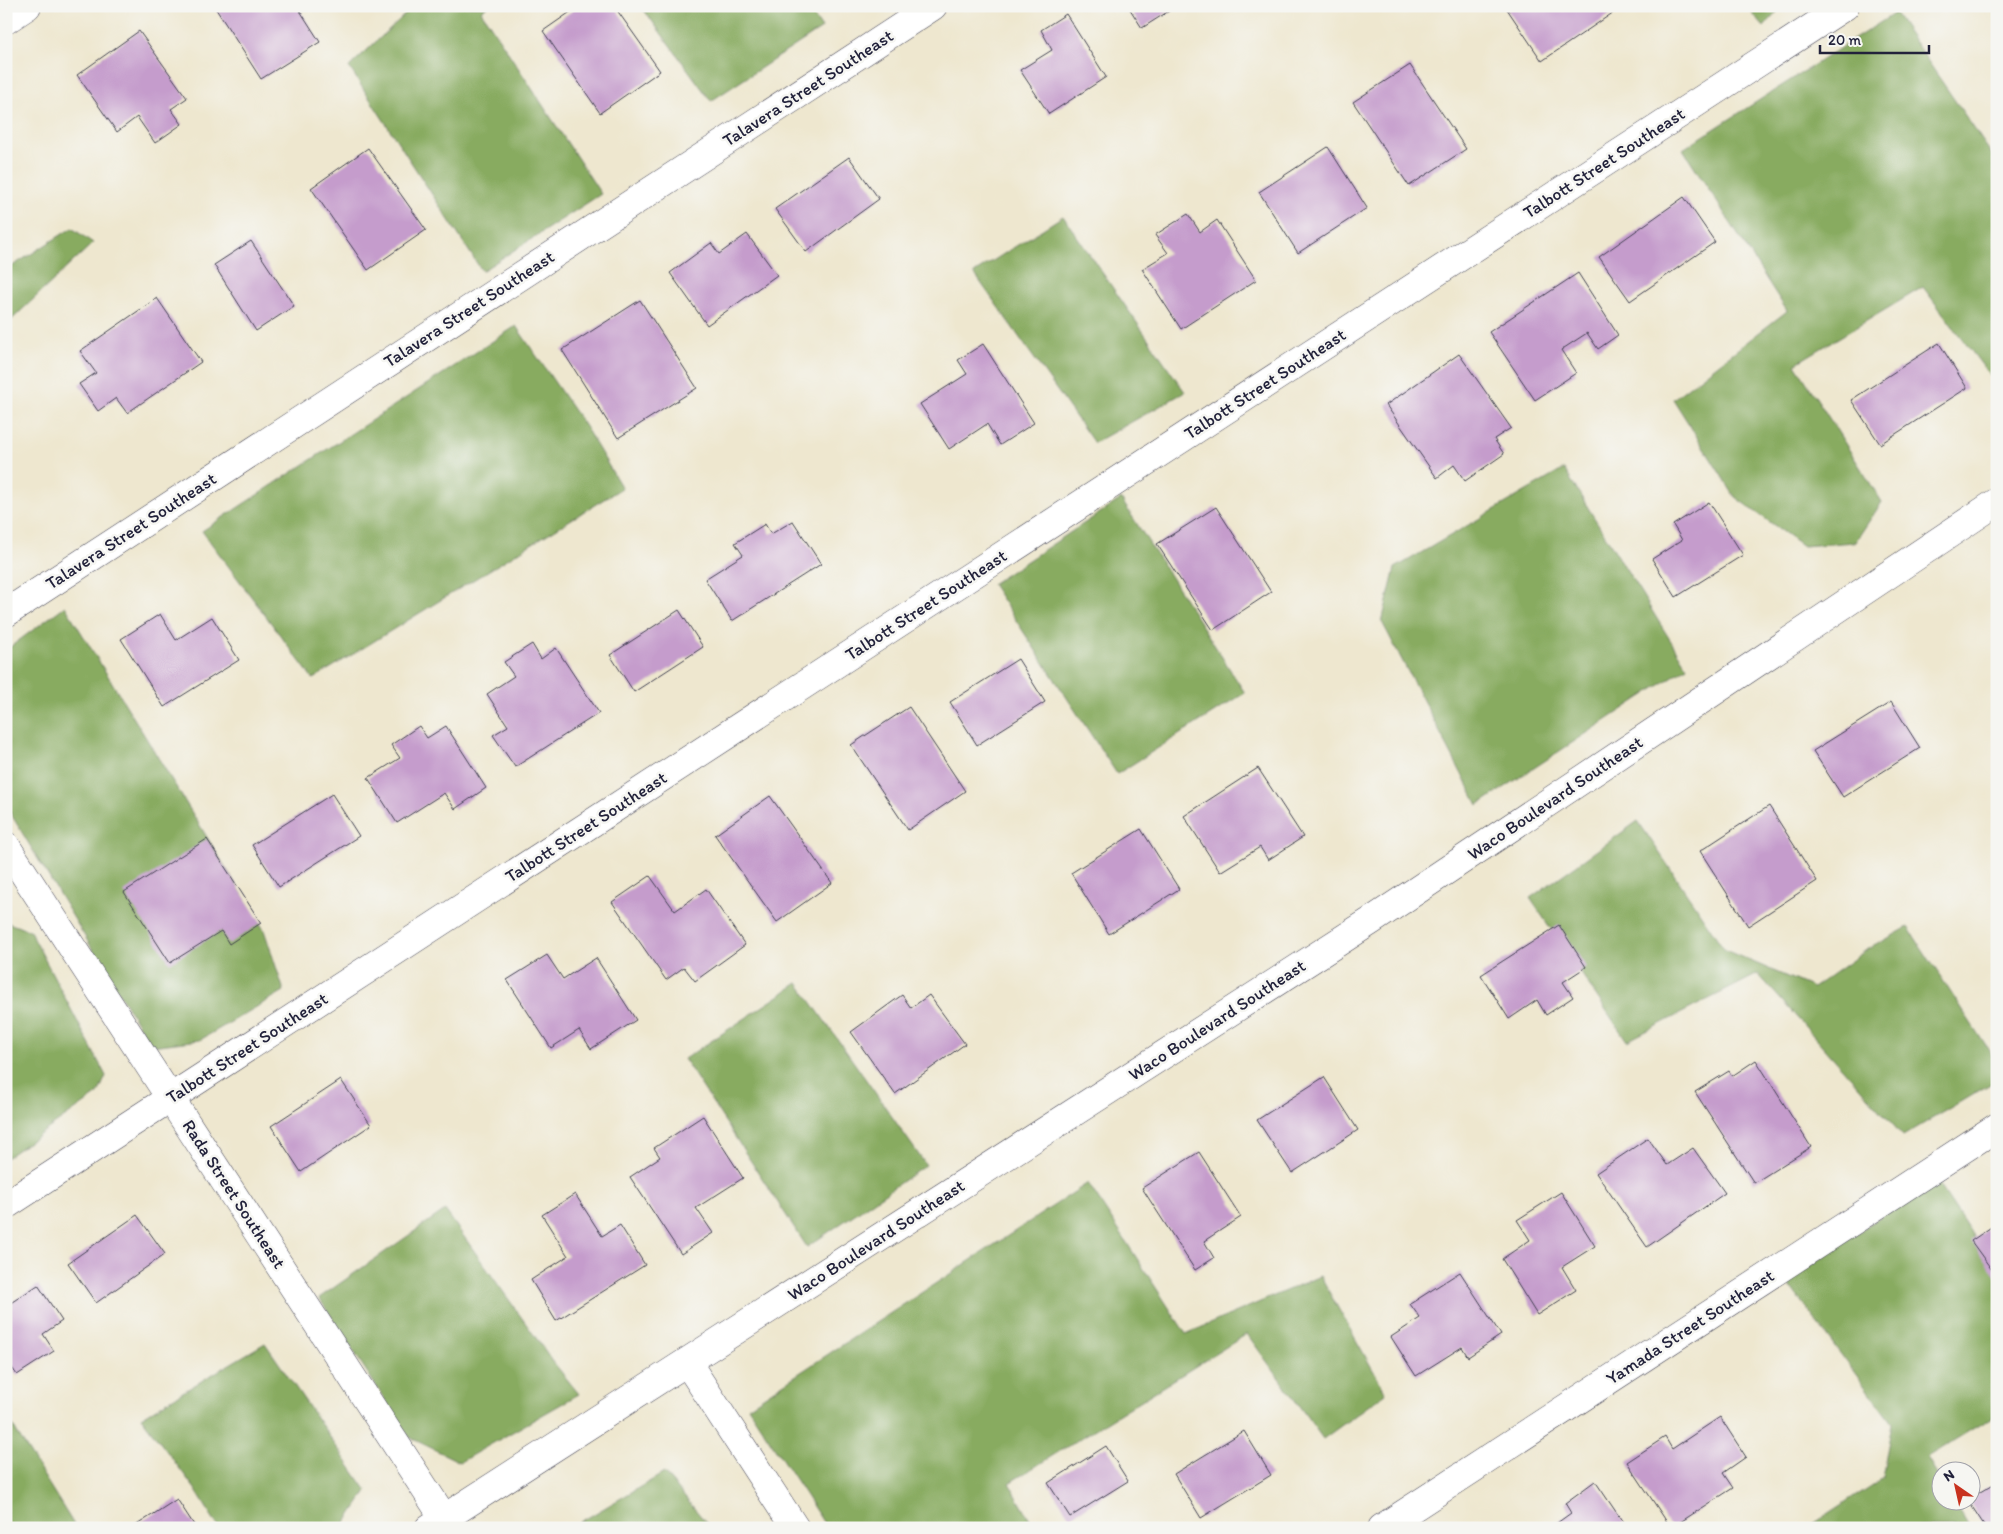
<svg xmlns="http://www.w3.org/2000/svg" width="2003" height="1534" viewBox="0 0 2003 1534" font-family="Itim,sans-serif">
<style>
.forest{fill:#88ab60;stroke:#55664e}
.building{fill:#c59ccc}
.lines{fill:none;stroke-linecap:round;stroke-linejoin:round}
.minor-casing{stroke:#414051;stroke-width:29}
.tertiary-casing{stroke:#414051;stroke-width:29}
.minor{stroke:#fff;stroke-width:28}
.tertiary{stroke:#fff;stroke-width:28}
.labels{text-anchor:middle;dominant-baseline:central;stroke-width:5;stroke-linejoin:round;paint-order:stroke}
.street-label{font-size:18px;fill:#22223b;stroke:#f6f6f2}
</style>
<rect width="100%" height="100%" fill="#f6f6f2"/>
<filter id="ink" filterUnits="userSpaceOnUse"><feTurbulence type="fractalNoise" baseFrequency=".02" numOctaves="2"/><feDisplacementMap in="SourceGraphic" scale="10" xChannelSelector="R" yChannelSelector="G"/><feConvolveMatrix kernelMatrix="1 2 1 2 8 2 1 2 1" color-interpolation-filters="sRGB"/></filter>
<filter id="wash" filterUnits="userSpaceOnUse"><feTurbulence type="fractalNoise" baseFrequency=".0096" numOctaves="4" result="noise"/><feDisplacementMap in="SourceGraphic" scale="20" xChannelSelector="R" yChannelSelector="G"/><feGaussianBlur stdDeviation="1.12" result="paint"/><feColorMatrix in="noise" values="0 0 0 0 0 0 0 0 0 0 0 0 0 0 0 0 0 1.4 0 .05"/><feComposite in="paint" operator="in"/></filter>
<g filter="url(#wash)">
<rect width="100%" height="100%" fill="#eee7cf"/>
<path class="forest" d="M 414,6 L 487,6 L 481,11 L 601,194 L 482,271 L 349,67 Z
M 641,6 L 807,6 L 822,28 L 711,101 Z
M 1746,6 L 1782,6 L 1764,27 Z
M 1895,13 L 1997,162 L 1997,385 L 1923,287 L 1795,364 L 1882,502 L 1855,542 L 1803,546 L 1735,497 L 1673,399 L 1787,311 L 1683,149 Z
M 1063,216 L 1185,392 L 1094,443 L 974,273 Z
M 72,228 L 93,243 L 6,325 L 6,270 Z
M 516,326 L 586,428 L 622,488 L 313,679 L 202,531 Z
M 1564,469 L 1687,667 L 1478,805 L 1382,622 L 1395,568 Z
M 1121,499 L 1245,693 L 1117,774 L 992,584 Z
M 65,606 L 264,930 L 284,991 L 200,1040 L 151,1046 L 6,806 L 6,650 Z
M 1638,821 L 1725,950 L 1813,988 L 1865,951 L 1908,927 L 1997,1063 L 1997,1080 L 1903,1136 L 1758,974 L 1627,1041 L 1530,898 Z
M 6,922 L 30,931 L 106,1076 L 98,1094 L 6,1158 Z
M 798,983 L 926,1165 L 807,1247 L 684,1059 Z
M 1935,1178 L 1997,1272 L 1997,1414 L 1927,1457 L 1940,1479 L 1940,1502 L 1954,1502 L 1969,1528 L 1807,1528 L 1882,1479 L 1892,1423 L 1787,1282 Z
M 1088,1183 L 1186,1334 L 1320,1276 L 1386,1393 L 1323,1439 L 1247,1334 L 1009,1483 L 1035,1528 L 827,1528 L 748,1407 Z
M 445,1210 L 554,1363 L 579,1394 L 460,1462 L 409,1437 L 319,1298 Z
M 265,1343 L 367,1491 L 342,1528 L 219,1528 L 195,1489 L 141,1417 Z
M 6,1415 L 76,1528 L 6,1528 Z
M 664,1473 L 711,1528 L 570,1528 Z"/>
<g id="blocks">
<path class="building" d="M 214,6 L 297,6 L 320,42 L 261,79 Z
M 579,6 L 614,6 L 660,71 L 600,113 L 543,31 Z
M 1128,6 L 1177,6 L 1142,28 Z
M 1505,6 L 1623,6 L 1542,61 Z
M 1066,14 L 1106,77 L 1049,114 L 1020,70 L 1052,50 L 1041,30 Z
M 139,31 L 187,98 L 171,109 L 182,124 L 155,143 L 137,117 L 117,132 L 77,75 Z
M 1410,65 L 1466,149 L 1409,186 L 1353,102 Z
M 1328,147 L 1367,208 L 1298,253 L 1259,192 Z
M 368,148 L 426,230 L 368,270 L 311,188 Z
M 849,157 L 879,199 L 806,252 L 775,209 Z
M 1684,197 L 1715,242 L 1630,301 L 1599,257 Z
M 1188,214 L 1200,232 L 1217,220 L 1256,280 L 1181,329 L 1142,269 L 1168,253 L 1155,235 Z
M 747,234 L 777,275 L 707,325 L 670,273 L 711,243 L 719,254 Z
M 251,241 L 294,306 L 256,331 L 214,265 Z
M 1578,273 L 1618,335 L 1598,349 L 1587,333 L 1561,350 L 1576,373 L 1535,400 L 1489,332 Z
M 157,298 L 201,362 L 127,413 L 116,398 L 98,411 L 79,384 L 96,373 L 80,351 Z
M 640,300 L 697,388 L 618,438 L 562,350 Z
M 1939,343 L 1967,388 L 1880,444 L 1851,400 Z
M 983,344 L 1034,423 L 1000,445 L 987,424 L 949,449 L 920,404 L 967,374 L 958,360 Z
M 1459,354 L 1511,428 L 1494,439 L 1504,454 L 1465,481 L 1454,465 L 1437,478 L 1386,405 Z
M 1709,502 L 1743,555 L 1676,597 L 1652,559 L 1682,540 L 1673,525 Z
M 1216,507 L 1271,592 L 1213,630 L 1157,544 Z
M 793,521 L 821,564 L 732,621 L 705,579 L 743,555 L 735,543 L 765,524 L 771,534 Z
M 679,610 L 703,647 L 634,692 L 610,655 Z
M 160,614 L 176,640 L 212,617 L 239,660 L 164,707 L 121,639 Z
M 532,644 L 541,659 L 556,648 L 599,713 L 515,767 L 493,735 L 508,726 L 487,694 L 514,676 L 504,662 Z
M 1018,659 L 1045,702 L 977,745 L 950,702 Z
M 1891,702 L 1920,748 L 1843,797 L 1813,751 Z
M 909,707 L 965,791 L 908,830 L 851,745 Z
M 419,726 L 427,738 L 446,726 L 486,788 L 455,809 L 444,793 L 397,823 L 368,778 L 400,758 L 391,745 Z
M 1258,768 L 1303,837 L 1268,860 L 1260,847 L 1220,872 L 1184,816 Z
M 332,794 L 359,836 L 279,887 L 252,845 Z
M 770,796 L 832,883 L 777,922 L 715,835 Z
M 1769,806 L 1817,881 L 1748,926 L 1700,851 Z
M 1141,829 L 1179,889 L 1109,934 L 1071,873 Z
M 207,839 L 261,923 L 229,944 L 221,931 L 170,963 L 124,892 Z
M 650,876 L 675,911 L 706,889 L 745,945 L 695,981 L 684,967 L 666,980 L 612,902 Z
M 1559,925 L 1586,967 L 1563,982 L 1573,997 L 1546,1015 L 1537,1000 L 1509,1019 L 1481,975 Z
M 547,955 L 563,979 L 596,958 L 636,1020 L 591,1049 L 579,1030 L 551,1048 L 507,980 Z
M 902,995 L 911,1008 L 929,995 L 965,1044 L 895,1094 L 851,1032 Z
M 1756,1060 L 1811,1147 L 1754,1183 L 1695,1092 L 1729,1071 L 1732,1076 Z
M 1324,1077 L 1358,1130 L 1292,1173 L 1257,1120 Z
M 341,1080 L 371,1125 L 301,1172 L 271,1126 Z
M 703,1116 L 743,1178 L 696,1208 L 713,1233 L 681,1254 L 630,1177 L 660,1157 L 654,1148 Z
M 1648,1138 L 1667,1165 L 1693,1148 L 1725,1193 L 1647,1247 L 1596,1173 Z
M 1199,1152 L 1241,1217 L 1204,1241 L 1214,1258 L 1195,1270 L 1142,1188 Z
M 1561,1192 L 1595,1246 L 1562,1267 L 1576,1290 L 1537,1315 L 1502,1259 L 1530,1240 L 1517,1220 Z
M 575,1194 L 602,1236 L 620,1225 L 645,1265 L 556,1321 L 531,1280 L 568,1256 L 542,1215 Z
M 137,1215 L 165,1254 L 96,1303 L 68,1263 Z
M 1997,1223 L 1997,1277 L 1971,1241 Z
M 1460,1272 L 1501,1335 L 1468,1357 L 1462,1347 L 1416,1376 L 1391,1337 L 1420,1318 L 1410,1304 Z
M 38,1285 L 62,1321 L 43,1334 L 54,1351 L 17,1375 L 6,1359 L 6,1306 Z
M 1720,1417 L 1746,1457 L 1723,1473 L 1733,1488 L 1671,1528 L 1627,1462 L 1665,1437 L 1672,1449 Z
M 1244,1431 L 1271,1475 L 1201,1518 L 1174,1474 Z
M 1106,1446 L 1128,1481 L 1070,1517 L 1048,1483 Z
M 1595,1481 L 1627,1528 L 1550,1528 L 1571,1513 L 1565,1503 Z
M 1997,1482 L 1997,1528 L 1986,1528 L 1969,1502 L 1970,1498 Z
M 177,1499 L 196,1528 L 132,1528 Z"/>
</g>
</g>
<g filter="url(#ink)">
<use href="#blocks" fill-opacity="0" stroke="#414051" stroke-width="1"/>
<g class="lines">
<defs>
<path id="minor" d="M 6,20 L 27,6
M 6,613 L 933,6
M 6,846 L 444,1518
M 6,1205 L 1845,6
M 687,1362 L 795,1528
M 1382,1528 L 1997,1127"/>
<path id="tertiary" d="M 429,1528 L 1371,921 L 1997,502"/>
</defs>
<use href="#minor" class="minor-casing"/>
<use href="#tertiary" class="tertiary-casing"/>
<use href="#minor" class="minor"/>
<use href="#tertiary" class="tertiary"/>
</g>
</g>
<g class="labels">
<g class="street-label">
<text transform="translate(808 88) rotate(-33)">Talavera Street Southeast</text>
<text transform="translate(1604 163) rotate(-33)">Talbott Street Southeast</text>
<text transform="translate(469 309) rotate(-33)">Talavera Street Southeast</text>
<text transform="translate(1265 384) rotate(-33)">Talbott Street Southeast</text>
<text transform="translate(131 531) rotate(-33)">Talavera Street Southeast</text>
<text transform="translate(926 605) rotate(-33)">Talbott Street Southeast</text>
<text transform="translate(1555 798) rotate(-34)">Waco Boulevard Southeast</text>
<text transform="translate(586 827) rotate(-33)">Talbott Street Southeast</text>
<text transform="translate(1217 1020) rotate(-33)">Waco Boulevard Southeast</text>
<text transform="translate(247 1048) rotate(-33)">Talbott Street Southeast</text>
<text transform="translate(234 1194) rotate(57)">Rada Street Southeast</text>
<text transform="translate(876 1240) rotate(-33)">Waco Boulevard Southeast</text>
<text transform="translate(1690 1327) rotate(-33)">Yamada Street Southeast</text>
</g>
</g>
<rect width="2003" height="1534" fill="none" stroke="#f6f6f2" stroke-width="25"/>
<g transform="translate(1956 1486) rotate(326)"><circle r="24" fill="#f6f6f2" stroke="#a1a1a9"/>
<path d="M0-4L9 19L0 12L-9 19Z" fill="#c8321e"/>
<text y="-8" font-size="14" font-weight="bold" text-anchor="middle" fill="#22223b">N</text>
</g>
<path d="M1820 45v8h109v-8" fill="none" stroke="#22223b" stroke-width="2.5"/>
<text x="1828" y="45" font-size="15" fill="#22223b" stroke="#f6f6f2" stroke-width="4" paint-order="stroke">20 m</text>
</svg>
